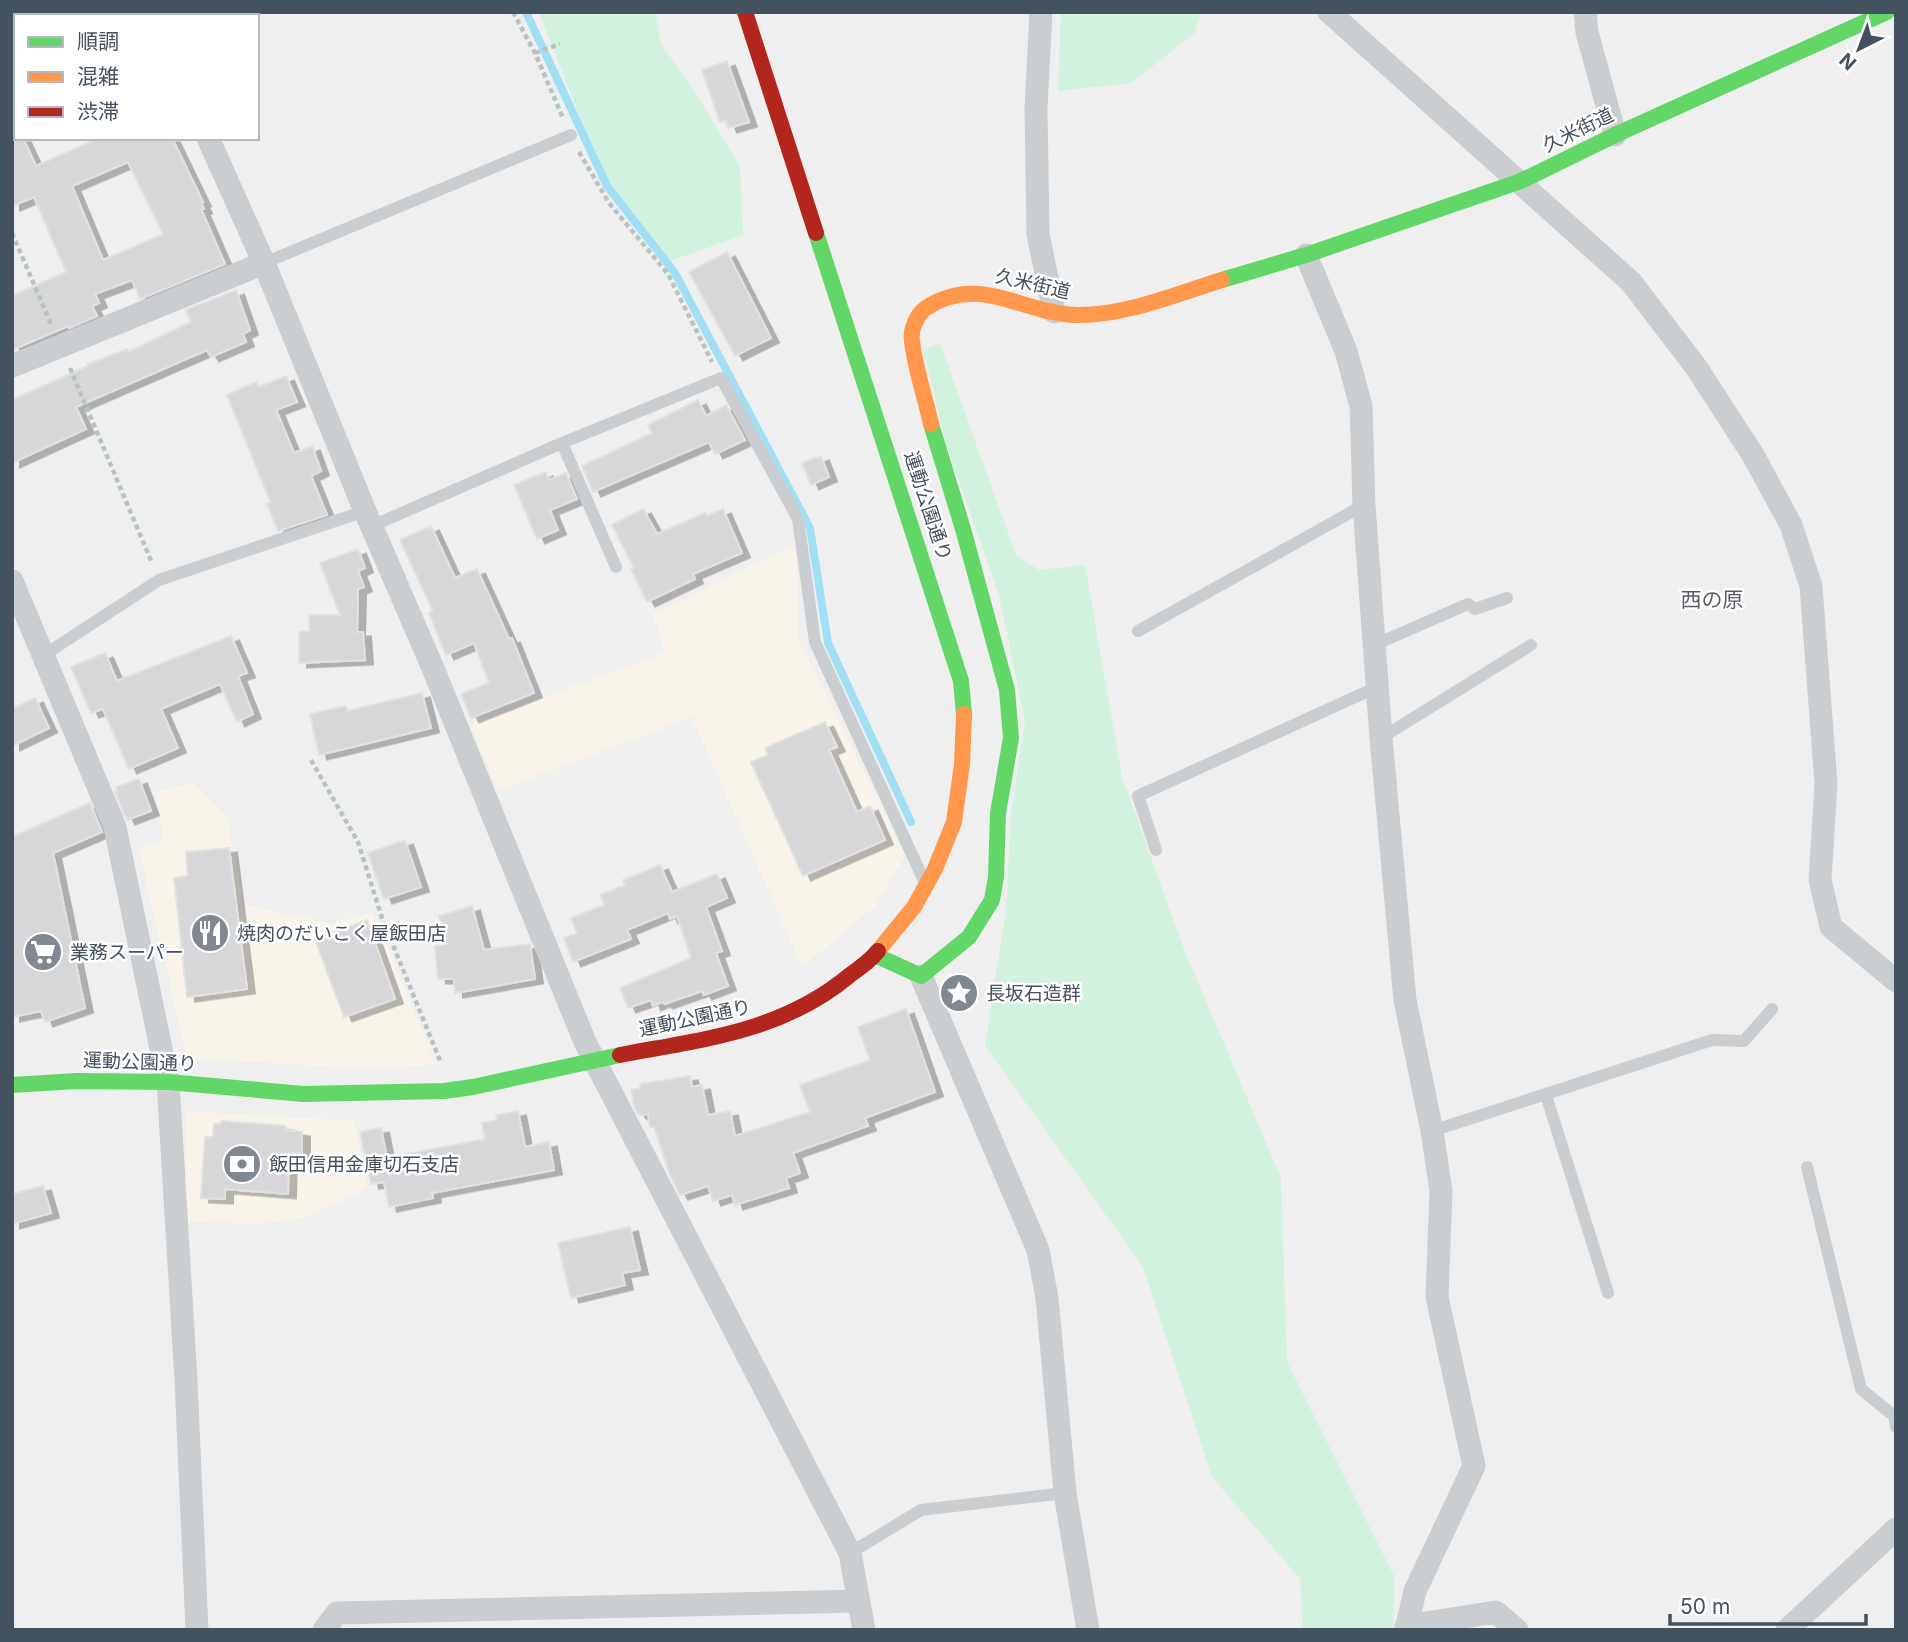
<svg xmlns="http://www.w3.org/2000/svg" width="1908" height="1642" viewBox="0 0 1908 1642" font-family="Inter,'Noto Sans JP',sans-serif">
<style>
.commercial{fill:#f8f4ea}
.green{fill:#d1f2de}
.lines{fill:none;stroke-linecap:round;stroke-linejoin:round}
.stream{stroke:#a1e0f4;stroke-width:8}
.building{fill:#d7d7d9;stroke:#e1e1e2;stroke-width:2;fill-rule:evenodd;filter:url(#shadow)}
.path{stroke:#b6c5c1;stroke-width:4.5;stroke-dasharray:5 3.5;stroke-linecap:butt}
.lane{stroke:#cbced0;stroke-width:12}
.street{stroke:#cbced0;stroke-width:23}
.fast{stroke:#63d668;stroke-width:16}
.slow{stroke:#ff974d;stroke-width:16}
.jam{stroke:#b3261e;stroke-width:16}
.labels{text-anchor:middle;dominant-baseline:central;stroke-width:5;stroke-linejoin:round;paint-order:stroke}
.street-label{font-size:19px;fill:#44515e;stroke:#fff}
.poi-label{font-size:19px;fill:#44515e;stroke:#fff;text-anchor:start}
.neighbourhood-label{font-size:21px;fill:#5a5e64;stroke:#fff}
</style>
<defs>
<filter id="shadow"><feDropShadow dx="8" dy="4.5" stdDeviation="0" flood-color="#0004"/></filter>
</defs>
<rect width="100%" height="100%" fill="#f0efef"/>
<path class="commercial" d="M 796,544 L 798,639 L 905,856 L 874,907 L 802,967 L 692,717 L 498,791 L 470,724 L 665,653 L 653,614 Z
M 194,783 L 227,816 L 243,904 L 331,924 L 373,912 L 436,1064 L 393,1068 L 354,1068 L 187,1058 L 139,849 L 163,841 L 156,792 Z
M 185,1111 L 354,1121 L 368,1188 L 303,1218 L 261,1224 L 186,1222 Z"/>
<path class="green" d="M 539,12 L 655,12 L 661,44 L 695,92 L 740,166 L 743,235 L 668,262 L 607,186 Z
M 1061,12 L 1201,12 L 1195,33 L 1131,83 L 1058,91 Z
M 940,343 L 1016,555 L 1039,570 L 1085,565 L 1122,777 L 1184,949 L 1281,1178 L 1287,1362 L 1394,1576 L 1394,1630 L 1303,1630 L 1300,1579 L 1212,1477 L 1143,1267 L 985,1046 L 1006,909 L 1011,815 L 1025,721 L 999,595 L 946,444 L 923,349 Z"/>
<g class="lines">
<path class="stream" d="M 526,12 L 607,186 L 675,273 L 810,528 L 828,643 L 911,822"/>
</g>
<path class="building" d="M 727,61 L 749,122 L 729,128 L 726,120 L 720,122 L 702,70 Z
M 12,138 L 23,138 L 36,166 L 99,138 L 172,138 L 203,202 L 201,203 L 204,209 L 201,209 L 225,264 L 140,299 L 132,280 L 95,294 L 99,303 L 92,306 L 97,316 L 69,328 L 68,326 L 12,350 L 12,296 L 66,272 L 34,197 L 12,206 ZM 128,162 L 163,234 L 103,260 L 72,186 Z
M 727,252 L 771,338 L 735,356 L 689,272 Z
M 236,290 L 250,330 L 243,334 L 246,342 L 211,357 L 207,350 L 76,407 L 86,429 L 12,463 L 12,400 L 88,366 L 88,364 L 127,349 L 128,352 L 191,322 L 186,310 Z
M 286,376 L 297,402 L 276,410 L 294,453 L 312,446 L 321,471 L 311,476 L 327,515 L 278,531 L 267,504 L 270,502 L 268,496 L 227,395 L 256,382 L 259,387 Z
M 698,400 L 706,416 L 726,405 L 745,440 L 715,454 L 709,442 L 593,492 L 582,466 L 652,433 L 648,425 Z
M 821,456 L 829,477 L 811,485 L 802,463 Z
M 545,472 L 549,480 L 566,473 L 577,499 L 550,510 L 558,530 L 537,539 L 514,485 Z
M 643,509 L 657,534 L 705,513 L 707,516 L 723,509 L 742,553 L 693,574 L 695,579 L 647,602 L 631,569 L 634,568 L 612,525 Z
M 431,526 L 455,578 L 477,569 L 509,639 L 512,638 L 534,693 L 471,718 L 461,694 L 489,683 L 474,643 L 446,655 L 429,613 L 433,611 L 400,540 Z
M 358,549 L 365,568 L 358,571 L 364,587 L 358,589 L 357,632 L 363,632 L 365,660 L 299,663 L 299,632 L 310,631 L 309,615 L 340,615 L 320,563 Z
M 231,636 L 247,673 L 238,676 L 253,714 L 237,722 L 220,684 L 161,709 L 178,748 L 129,769 L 103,709 L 91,713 L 71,667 L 105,653 L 117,681 Z
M 422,693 L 431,728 L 319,755 L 310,714 L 346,706 L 347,711 Z
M 35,698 L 49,728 L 12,746 L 12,709 Z
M 825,722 L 837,747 L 829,750 L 857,812 L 870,806 L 885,840 L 803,876 L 751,762 L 768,755 L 765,748 Z
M 139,779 L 151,811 L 127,820 L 115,792 L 118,791 L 116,787 Z
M 90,803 L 102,832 L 53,853 L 85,1008 L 45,1022 L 41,1011 L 12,1017 L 12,837 Z
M 405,840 L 421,887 L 384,899 L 368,853 Z
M 229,848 L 247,989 L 187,997 L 174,878 L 188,876 L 186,852 Z
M 660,865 L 672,892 L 717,874 L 727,898 L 706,907 L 722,951 L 716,953 L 728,986 L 704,995 L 702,991 L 665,1004 L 662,1002 L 653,1006 L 651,1000 L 628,1008 L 620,988 L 691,958 L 677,916 L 670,919 L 668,913 L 627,930 L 631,939 L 573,962 L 564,938 L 577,933 L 571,918 L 604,905 L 600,895 L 625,885 L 623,880 Z
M 472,906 L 484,950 L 530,944 L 535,979 L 455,993 L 454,979 L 438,979 L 435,946 L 448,944 L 439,916 Z
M 367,920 L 395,999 L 344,1017 L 315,939 Z
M 906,1009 L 935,1092 L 865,1118 L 868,1126 L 793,1153 L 800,1173 L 786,1178 L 789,1188 L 735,1205 L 732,1195 L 713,1201 L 708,1186 L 680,1195 L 671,1177 L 654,1127 L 650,1127 L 648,1114 L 639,1115 L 634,1107 L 631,1090 L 641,1088 L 640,1084 L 690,1076 L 692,1087 L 702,1085 L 708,1115 L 730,1111 L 735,1136 L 810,1112 L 800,1085 L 870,1060 L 858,1027 Z
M 518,1111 L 525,1147 L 549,1142 L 554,1170 L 432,1193 L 433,1198 L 389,1207 L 384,1182 L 371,1184 L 360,1132 L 381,1128 L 387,1158 L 485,1139 L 482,1123 L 497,1120 L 496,1115 Z
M 221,1121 L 286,1126 L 286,1130 L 302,1132 L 302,1153 L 289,1153 L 288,1194 L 225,1189 L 225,1199 L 201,1198 L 205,1137 L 213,1137 L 214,1124 L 221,1124 Z
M 43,1186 L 51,1213 L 12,1224 L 12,1194 Z
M 630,1227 L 640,1270 L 622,1273 L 625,1285 L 571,1298 L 558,1243 Z"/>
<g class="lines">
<path class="path" d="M 513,12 L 535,53 L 563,118
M 535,53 L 560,44
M 579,152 L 609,203 L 668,274 L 712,362
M 12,233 L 51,324
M 70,368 L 152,563
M 311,760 L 358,842 L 382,918 L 441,1063"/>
<path class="lane" d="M 75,16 L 79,12
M 120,16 L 128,12
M 12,43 L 16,41
M 12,129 L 16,128
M 264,263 L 571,135
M 562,443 L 721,378 L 798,519 L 815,642 L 925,883
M 372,526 L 562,443 L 616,567
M 1138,631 L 1364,505
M 1374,645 L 1468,604 L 1475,609 L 1507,598
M 44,655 L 159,580 L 365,511
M 1381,738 L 1531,645
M 1156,850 L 1138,796 L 1377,687
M 1546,1095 L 1608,1293
M 1432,1131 L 1712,1040 L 1744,1041 L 1772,1009
M 1807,1167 L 1861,1389 L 1894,1416 L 1896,1427
M 850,1553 L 921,1510 L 1065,1493"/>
<path class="street" d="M 99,12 L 106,16
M 1041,12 L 1036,108 L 1038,234 L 1054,312
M 1329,12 L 1631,282 L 1696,367 L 1753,455 L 1791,525 L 1811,586 L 1826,784 L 1820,880 L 1831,927 L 1896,981
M 1585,12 L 1587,32 L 1615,135
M 208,138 L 264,263 L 365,511 L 432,666 L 585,1042 L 850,1553 L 864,1630
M 1306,255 L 1346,351 L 1361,406 L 1364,505 L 1381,738 L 1405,1000 L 1432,1131 L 1441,1191 L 1437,1297 L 1474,1466 L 1415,1591 L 1406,1630
M 12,366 L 264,263
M 12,581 L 115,827 L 168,1082 L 186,1380 L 197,1630
M 921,976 L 1038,1250 L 1047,1298 L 1065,1493 L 1088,1630
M 1406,1626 L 1496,1612 L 1517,1630
M 324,1630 L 337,1613 L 858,1601
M 1787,1630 L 1896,1529"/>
<path class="fast" d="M 816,233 L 961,681 L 964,714
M 1222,280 L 1306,255 L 1521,181 L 1615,135 L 1887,12
M 875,955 L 921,976 L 969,937 L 992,900 L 996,877 L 998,813 L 1011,738 L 1007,690 L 963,529 L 931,424
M 12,1085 L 77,1081 L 168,1082 L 303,1094 L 444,1091 L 473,1087 L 620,1055"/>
<path class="slow" d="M 931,424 C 925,397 915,368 912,341 C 910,330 917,314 926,308 C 979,273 1021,313 1076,315 C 1125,316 1176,294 1222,280
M 878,951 L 914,907 L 935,869 L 954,822 L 962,764 L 964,714"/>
<path class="jam" d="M 745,12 L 816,233
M 620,1055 C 704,1039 782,1032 850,975 C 860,968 871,960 878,951"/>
</g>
<defs>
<symbol id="restaurant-disc" viewBox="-11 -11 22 22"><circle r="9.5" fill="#808891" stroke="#fff"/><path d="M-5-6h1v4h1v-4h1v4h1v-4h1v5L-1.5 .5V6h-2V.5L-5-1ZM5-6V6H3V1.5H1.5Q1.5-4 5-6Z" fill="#fff"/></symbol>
<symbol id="supermarket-disc" viewBox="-11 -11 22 22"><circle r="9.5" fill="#808891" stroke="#fff"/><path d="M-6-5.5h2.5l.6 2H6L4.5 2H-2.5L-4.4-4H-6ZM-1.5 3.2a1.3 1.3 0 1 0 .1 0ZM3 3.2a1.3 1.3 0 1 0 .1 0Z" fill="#fff"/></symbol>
<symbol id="sight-disc" viewBox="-11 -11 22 22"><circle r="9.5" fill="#808891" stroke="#fff"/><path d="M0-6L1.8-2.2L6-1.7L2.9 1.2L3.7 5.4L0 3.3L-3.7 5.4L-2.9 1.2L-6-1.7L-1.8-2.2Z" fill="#fff"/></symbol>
<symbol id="bank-disc" viewBox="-11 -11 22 22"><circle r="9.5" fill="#808891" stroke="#fff"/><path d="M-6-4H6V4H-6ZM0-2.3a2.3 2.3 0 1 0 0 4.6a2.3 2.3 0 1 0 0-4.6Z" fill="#fff"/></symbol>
</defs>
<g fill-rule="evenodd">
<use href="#restaurant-disc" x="188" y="911" width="44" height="44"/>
<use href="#supermarket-disc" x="21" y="930" width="44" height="44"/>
<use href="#sight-disc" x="937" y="971" width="44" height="44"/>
<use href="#bank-disc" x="220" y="1142" width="44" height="44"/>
</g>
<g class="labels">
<g class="street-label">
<text transform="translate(1578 130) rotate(-26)">久米街道</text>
<text transform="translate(1033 284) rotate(13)">久米街道</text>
<text transform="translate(928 506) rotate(72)">運動公園通り</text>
<text transform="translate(695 1018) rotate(-12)">運動公園通り</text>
<text transform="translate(140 1062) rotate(2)">運動公園通り</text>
</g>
<g class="poi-label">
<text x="237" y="933">焼肉のだいこく屋飯田店</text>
<text x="70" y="952">業務スーパー</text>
<text x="986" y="993">長坂石造群</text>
<text x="269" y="1164">飯田信用金庫切石支店</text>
</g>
<g class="neighbourhood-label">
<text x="1712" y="599">西の原</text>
</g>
</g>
<rect width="1908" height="1642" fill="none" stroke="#44515e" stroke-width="28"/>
<rect x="14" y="14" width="245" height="126" fill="#ffffff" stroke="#b4b9bf" stroke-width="2"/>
<rect x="28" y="37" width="35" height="10" fill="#63d668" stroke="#b4b9bf" stroke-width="2"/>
<text x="77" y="49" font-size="21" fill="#44515e">順調</text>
<rect x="28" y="72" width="35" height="10" fill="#ff974d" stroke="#b4b9bf" stroke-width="2"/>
<text x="77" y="84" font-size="21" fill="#44515e">混雑</text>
<rect x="28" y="107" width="35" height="10" fill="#b3261e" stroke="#b4b9bf" stroke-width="2"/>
<text x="77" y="119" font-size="21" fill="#44515e">渋滞</text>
<g transform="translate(1859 49) rotate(222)" stroke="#ffffff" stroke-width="5" paint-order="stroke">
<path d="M0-5L12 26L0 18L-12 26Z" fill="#44515e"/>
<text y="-10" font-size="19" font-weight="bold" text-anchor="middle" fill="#44515e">N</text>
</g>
<path d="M1670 1614v10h196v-10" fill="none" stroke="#44515e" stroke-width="3.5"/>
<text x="1680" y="1614" font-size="21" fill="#44515e" stroke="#ffffff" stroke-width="5" paint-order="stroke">50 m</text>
</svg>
